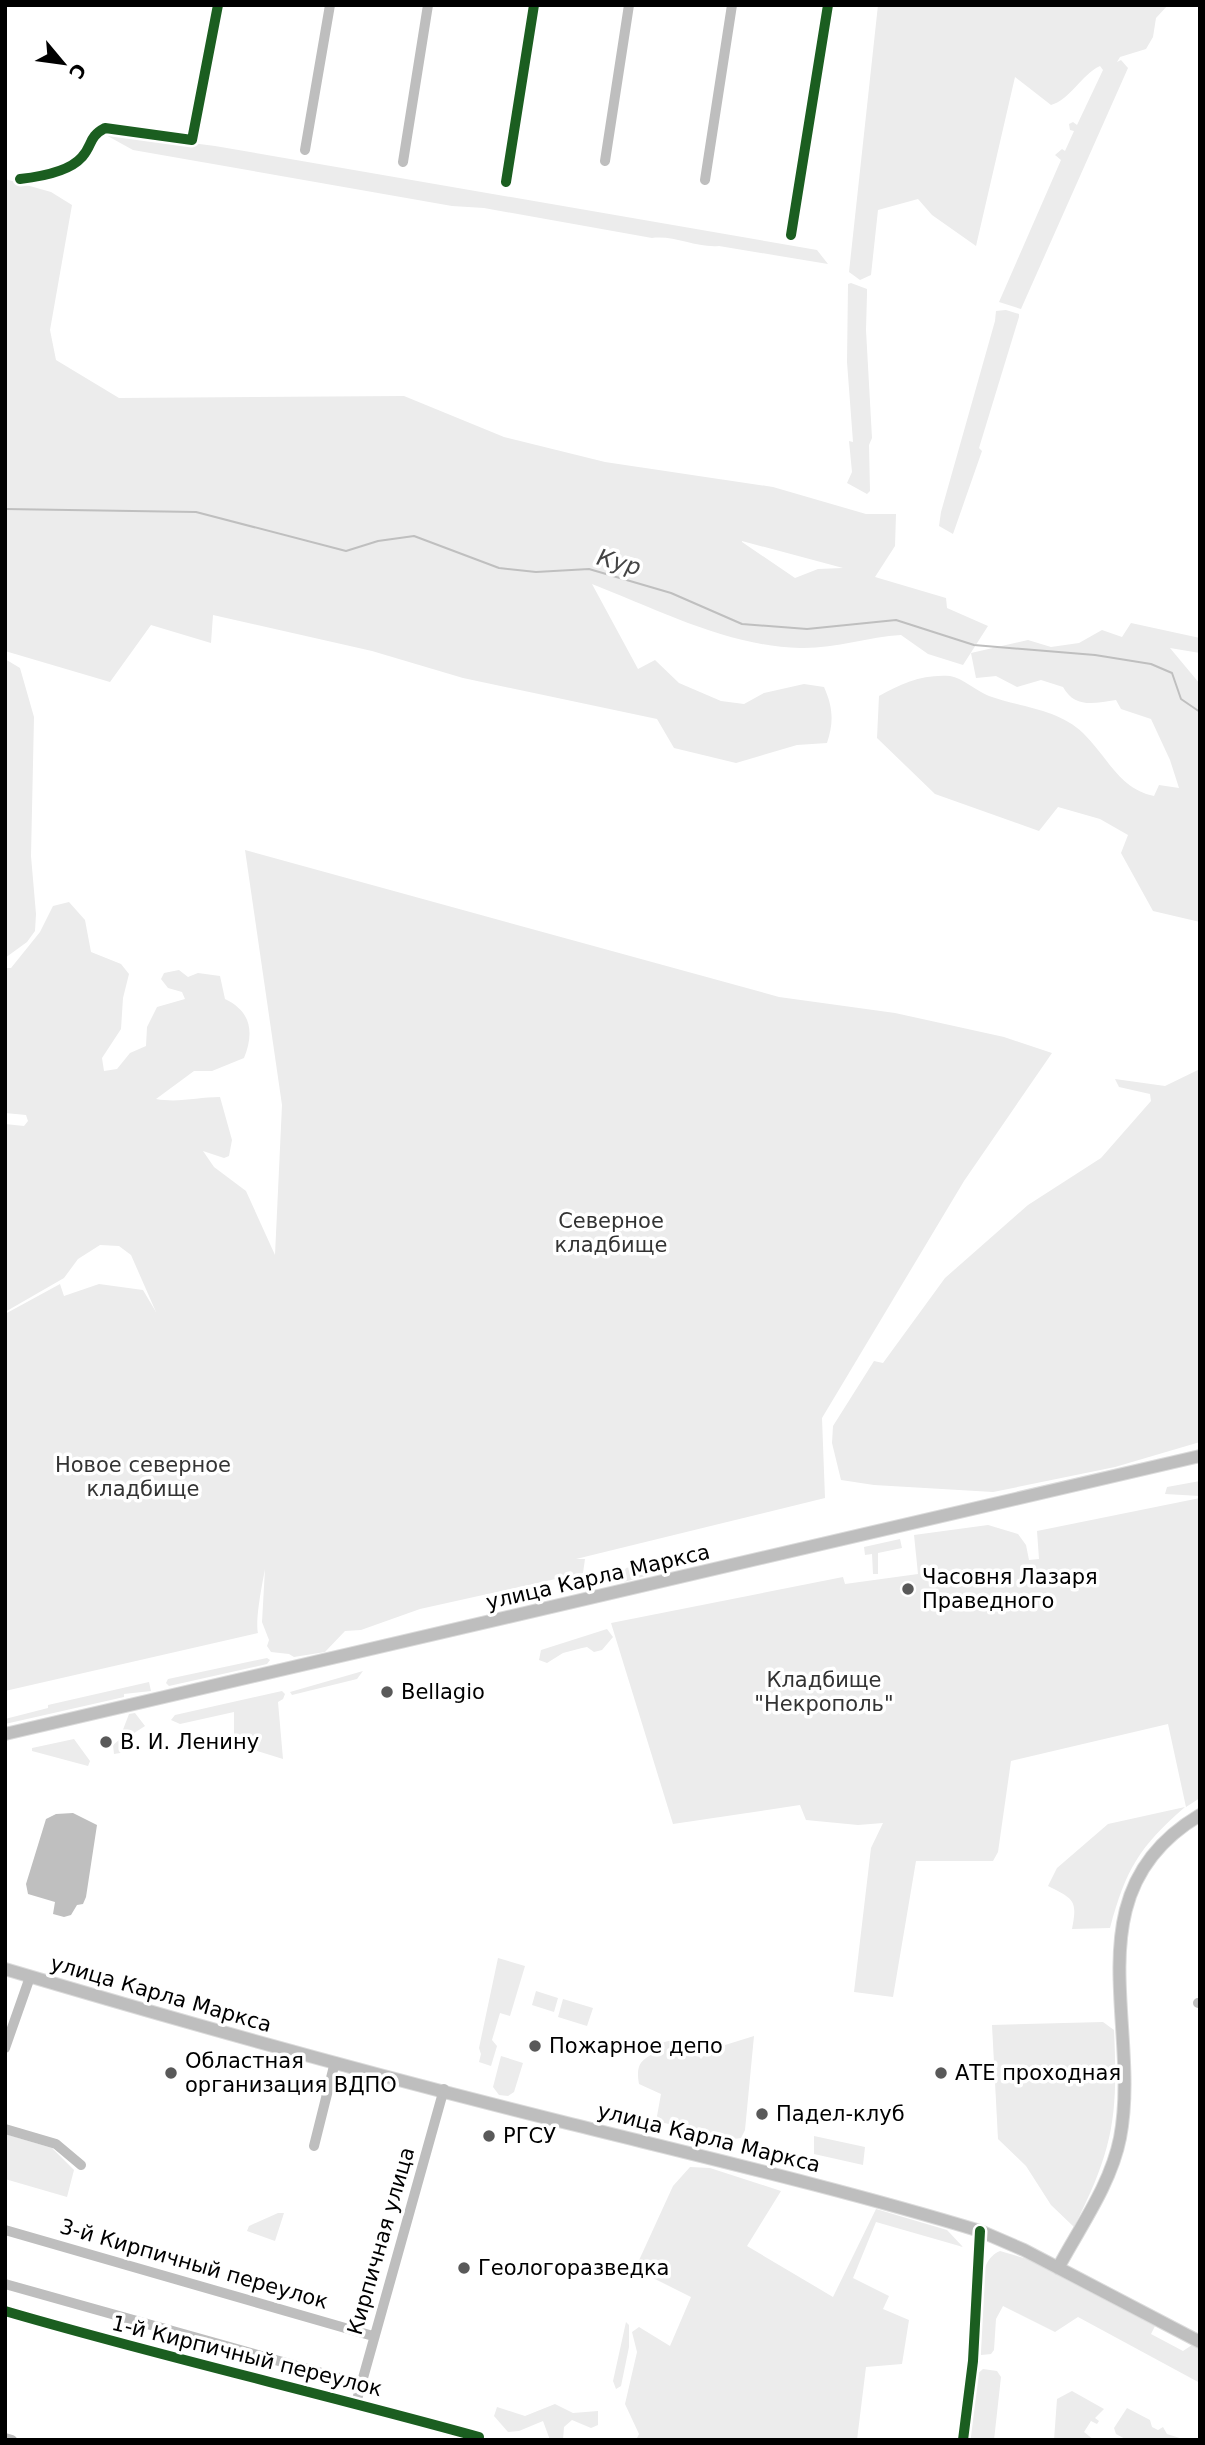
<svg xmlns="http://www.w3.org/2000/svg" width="1205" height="2445" viewBox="0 0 1205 2445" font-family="'DejaVu Sans',sans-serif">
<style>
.green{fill:#ececec;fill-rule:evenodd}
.water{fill:#bfbfbf}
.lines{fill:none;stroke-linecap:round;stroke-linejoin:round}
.stream{stroke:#bfbfbf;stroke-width:2}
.major-casing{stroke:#dbdbdb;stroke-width:14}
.minor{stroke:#bebebe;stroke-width:10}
.major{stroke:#bebebe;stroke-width:12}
.cycleway-casing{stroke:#fff;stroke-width:15}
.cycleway{stroke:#1b5e20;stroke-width:10}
.poi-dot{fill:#595959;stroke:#fff;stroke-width:2.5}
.labels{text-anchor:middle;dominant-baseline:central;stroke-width:7;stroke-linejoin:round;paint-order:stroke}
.park-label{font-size:21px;fill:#333;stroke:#fff}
.street-label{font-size:21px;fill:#000;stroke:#fff}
.poi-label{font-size:21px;fill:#000;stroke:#fff;text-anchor:start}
.water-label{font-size:23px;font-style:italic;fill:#444;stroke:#fff}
</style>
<rect width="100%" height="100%" fill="#fff"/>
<path class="green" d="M 878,5 L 1168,5 L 1156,18 L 1153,37 L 1146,49 L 1120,57 L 1117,62 L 1121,60 L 1128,68 L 1021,309 L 999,302 L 1061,160 L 1055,155 L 1062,149 L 1065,151 L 1074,131 L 1070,130 L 1069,124 L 1073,122 L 1077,125 L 1103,70 L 1100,66 C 1081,75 1070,100 1051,105 L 1015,77 L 976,246 L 932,215 L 918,199 L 878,210 L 871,275 L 860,280 L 849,272 Z
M 106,132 L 215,146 L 817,250 L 828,264 L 719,246 C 696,248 674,235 652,238 L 484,208 L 452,206 L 133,150 L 104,134 Z
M 5,179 L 51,192 L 72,205 L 50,330 L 56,360 L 119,398 L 404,396 L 504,437 L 605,462 L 773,487 L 866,514 L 896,514 L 895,546 L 875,577 L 946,598 L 947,608 L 988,626 L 963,665 L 928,654 L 901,635 C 868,637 833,649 800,648 C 727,646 659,610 592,584 L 638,669 L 655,660 L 679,683 L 721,701 L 744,704 L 764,693 L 804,684 L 824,687 C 833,707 834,722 827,743 L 797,745 L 736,763 L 674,748 L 657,719 L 463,678 L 372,651 L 213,615 L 211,643 L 151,625 L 110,682 L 5,651 ZM 742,542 L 742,541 L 843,568 L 818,569 L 795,578 Z
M 851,283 L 867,289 L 867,294 L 866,330 L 872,438 L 869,445 L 870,491 L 867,494 L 847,483 L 852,472 L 849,441 L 853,442 L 847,362 L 848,284 Z
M 1006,310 L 1019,314 L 1019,317 L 979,448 L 982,451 L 953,534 L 939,526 L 941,512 L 995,321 L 996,311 Z
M 1131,623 L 1200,638 L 1200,653 L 1170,648 L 1200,684 L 1200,922 L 1153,911 L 1121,853 L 1128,835 L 1100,819 L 1058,807 L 1039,831 L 935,794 L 877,738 L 879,696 C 902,683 923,674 950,676 C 963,678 976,691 989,696 C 1019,707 1058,709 1083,733 C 1107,756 1119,789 1154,796 L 1159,785 L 1179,788 L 1170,760 L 1151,719 L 1121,709 L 1116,700 C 1095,703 1075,709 1063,687 L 1041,680 L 1017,687 L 996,676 L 976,678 L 971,653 L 1028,640 L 1051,647 L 1079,643 L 1102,630 L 1122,637 Z
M 5,659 L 20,668 L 34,717 L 31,856 L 36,914 L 35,931 L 27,942 L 5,958 Z
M 245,850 L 779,997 L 895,1013 L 1004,1037 L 1052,1053 L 964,1181 L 822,1418 L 825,1498 L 576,1559 L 585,1559 L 583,1573 L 420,1609 L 361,1630 L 345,1631 L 325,1652 L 294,1657 L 289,1654 L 271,1652 L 267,1646 L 269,1640 L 262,1622 L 265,1569 C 262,1585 255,1620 258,1633 L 5,1691 L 5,1314 L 60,1284 L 64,1296 L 99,1284 L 143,1290 L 156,1312 L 131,1255 L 119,1246 L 100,1245 L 78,1259 L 64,1278 L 5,1312 L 5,1124 L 24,1126 L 28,1121 L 26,1115 L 5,1113 L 5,968 L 11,968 L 40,932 L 53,906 L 69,902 L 85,920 L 91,952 L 121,964 L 129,974 L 123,998 L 121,1029 L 102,1058 L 104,1071 L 117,1069 L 130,1053 L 146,1046 L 147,1027 L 157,1007 L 185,999 L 182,992 L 168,988 L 161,979 L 164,973 L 179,970 L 188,977 L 198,973 L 220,976 L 225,999 C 252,1012 254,1033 244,1058 L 212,1071 L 194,1071 L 156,1099 C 179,1103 198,1097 220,1097 L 232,1140 L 229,1156 L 224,1158 L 203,1151 L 214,1167 L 246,1191 L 275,1255 L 282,1105 Z
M 1200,1069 L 1200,1442 L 1115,1467 L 993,1492 L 874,1485 L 841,1480 L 832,1443 L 833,1426 L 874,1361 L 883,1363 L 945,1278 L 1028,1205 L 1101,1158 L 1151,1101 L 1150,1094 L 1119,1087 L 1115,1079 L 1165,1086 Z
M 1200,1481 L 1200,1496 L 1165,1494 L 1167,1487 Z
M 1200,1498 L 1200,1798 L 1186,1807 L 1168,1724 L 1011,1761 L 998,1852 L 993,1861 L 916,1861 L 893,1997 L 854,1992 L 871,1848 L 883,1823 L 858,1825 L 806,1820 L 800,1805 L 673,1824 L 611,1623 L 843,1577 L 845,1584 L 918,1574 L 914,1535 L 988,1525 L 1018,1534 L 1026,1545 L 1029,1560 L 1039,1559 L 1037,1531 Z
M 900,1539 L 902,1548 L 878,1553 L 878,1574 L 873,1574 L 872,1554 L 865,1555 L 864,1547 Z
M 643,1564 L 650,1568 L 649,1575 L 624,1582 L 622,1576 L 626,1568 Z
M 607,1629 L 613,1637 L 602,1650 L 594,1652 L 587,1647 L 582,1648 L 563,1653 L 547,1663 L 539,1660 L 541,1650 Z
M 267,1658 L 270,1660 L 267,1664 L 169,1686 L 166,1683 L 168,1679 Z
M 363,1671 L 357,1679 L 292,1695 L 290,1692 Z
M 149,1682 L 151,1691 L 124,1694 L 124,1697 L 5,1724 L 5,1719 L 48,1708 L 48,1705 Z
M 282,1691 L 285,1694 L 283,1699 L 278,1702 L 283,1759 L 234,1744 L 234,1712 L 180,1724 L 171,1720 L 175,1715 Z
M 135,1713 L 145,1726 L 128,1737 L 120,1753 L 114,1754 L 113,1745 L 119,1740 L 129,1714 Z
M 74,1739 L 90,1761 L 88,1766 L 32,1751 L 32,1748 Z
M 1185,1807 C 1139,1847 1126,1869 1110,1928 L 1072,1929 C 1078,1899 1073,1899 1048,1886 L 1057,1868 L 1108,1824 Z
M 498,1958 L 525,1966 L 510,2016 L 500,2013 L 492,2040 L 497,2046 L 491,2066 L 479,2062 L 481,2054 L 479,2048 Z
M 536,1991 L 558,1998 L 554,2012 L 532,2005 Z
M 563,1999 L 593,2008 L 587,2026 L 558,2017 Z
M 1103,2022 L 1114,2030 C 1118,2116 1114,2148 1074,2227 L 1051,2205 L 1026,2166 L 998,2139 L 992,2025 Z
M 754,2036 L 745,2130 L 741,2138 L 734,2139 L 660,2122 L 657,2116 L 661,2094 L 639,2084 C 636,2067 639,2060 655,2053 L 658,2044 C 682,2037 687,2038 701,2059 L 709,2050 Z
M 501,2056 L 523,2063 L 514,2092 L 508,2096 L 499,2095 L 493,2087 Z
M 5,2134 L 52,2148 L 74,2170 L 67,2197 L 5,2179 Z
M 814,2136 L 865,2147 L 863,2165 L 814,2154 Z
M 690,2167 L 710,2168 L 781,2191 L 747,2246 L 833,2297 L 876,2209 L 947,2230 L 963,2247 L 876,2222 L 853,2278 L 889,2296 L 883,2309 L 909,2320 L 902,2364 L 866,2367 L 857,2440 L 636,2440 L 639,2434 L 625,2404 L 637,2352 L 632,2332 L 639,2327 L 670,2346 L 691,2297 L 635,2269 L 673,2186 Z
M 278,2213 L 284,2213 L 275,2241 L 247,2231 L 249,2226 Z
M 1000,2251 L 1027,2259 L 1155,2326 L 1151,2334 L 1183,2351 L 1192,2345 L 1200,2349 L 1200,2383 L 1078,2317 L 1055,2332 L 1003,2306 L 996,2319 L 994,2350 L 991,2354 L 981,2355 L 978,2349 C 980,2322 972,2262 1000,2251 Z
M 626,2322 L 629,2325 L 629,2347 L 621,2386 L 616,2389 L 613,2381 Z
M 983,2369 L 997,2371 L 1001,2377 L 994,2440 L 966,2440 L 973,2378 Z
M 1072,2391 L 1104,2409 L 1095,2418 L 1099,2421 L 1097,2424 L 1091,2421 L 1084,2432 L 1094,2440 L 1054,2440 L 1057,2399 Z
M 555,2404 L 573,2413 L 598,2411 L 598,2425 L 591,2428 L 572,2420 L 564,2427 L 563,2440 L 550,2440 L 543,2421 L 519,2431 L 508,2432 L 494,2416 L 497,2407 L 525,2416 Z
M 1127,2408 L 1150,2420 L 1152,2427 L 1158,2430 L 1163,2427 L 1167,2434 L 1186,2440 L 1127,2440 L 1116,2434 L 1114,2428 Z"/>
<path class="water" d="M 73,1813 L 97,1825 L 86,1897 L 83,1904 L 77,1905 L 71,1915 L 64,1917 L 53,1914 L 55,1902 L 28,1894 L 26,1884 L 46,1819 L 56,1814 Z"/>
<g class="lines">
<path class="stream" d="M 5,509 L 196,512 L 346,551 L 378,541 L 414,536 L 499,568 L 536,572 L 589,569 L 671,593 L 742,624 L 807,629 L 896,620 L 974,645 L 1095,655 L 1151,664 L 1172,673 L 1181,699 L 1200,712"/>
<defs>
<path id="major" d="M 5,1734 L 1200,1456
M 5,1969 C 193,2025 381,2077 571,2124 C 708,2158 845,2190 980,2231 L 1024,2250 L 1200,2342
M 1058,2268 C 1080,2227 1111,2184 1120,2138 C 1142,2025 1070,1892 1200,1815"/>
</defs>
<use href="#major" class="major-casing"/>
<path class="minor" d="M 305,150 L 330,5
M 605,161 L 629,5
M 403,162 L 428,5
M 20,179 C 38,177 69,172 82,157 C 93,145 88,137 105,128 L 192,140 L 218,5
M 705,180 L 732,5
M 506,182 L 534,5
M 791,235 L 828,5
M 1198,2003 L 1200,2003
M 5,2048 L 30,1977
M 5,2129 L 56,2144 L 81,2165
M 314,2146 L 335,2062
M 5,2230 L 373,2336
M 5,2284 L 361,2384
M 5,2311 C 162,2357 321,2393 479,2437
M 356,2403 L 444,2089
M 5,2438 L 12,2440
M 963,2440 L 973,2361 L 980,2231"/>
<use href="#major" class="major"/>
<defs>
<path id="cycleway" d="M 20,179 C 38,177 69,172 82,157 C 93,145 88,137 105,128 L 192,140 L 218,5
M 506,182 L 534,5
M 791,235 L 828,5
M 5,2311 C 162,2357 321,2393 479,2437
M 963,2440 L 973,2361 L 980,2231"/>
</defs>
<use href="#cycleway" class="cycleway-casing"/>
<use href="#cycleway" class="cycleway"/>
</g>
<g class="poi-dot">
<circle cx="908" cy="1589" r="7"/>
<circle cx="387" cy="1692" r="7"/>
<circle cx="106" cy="1742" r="7"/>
<circle cx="535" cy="2046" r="7"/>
<circle cx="171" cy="2073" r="7"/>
<circle cx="941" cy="2073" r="7"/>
<circle cx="762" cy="2114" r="7"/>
<circle cx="489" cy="2136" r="7"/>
<circle cx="464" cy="2268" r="7"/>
</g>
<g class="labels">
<g class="park-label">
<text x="611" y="1221">Северное<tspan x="611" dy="24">кладбище</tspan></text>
<text x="143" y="1465">Новое северное<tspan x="143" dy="24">кладбище</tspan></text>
<text x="824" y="1680">Кладбище<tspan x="824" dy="24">"Некрополь"</tspan></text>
</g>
<g class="street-label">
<text transform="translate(598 1577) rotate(-13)">улица Карла Маркса</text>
<text transform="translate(161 1994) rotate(16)">улица Карла Маркса</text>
<text transform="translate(709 2138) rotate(14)">улица Карла Маркса</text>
<text transform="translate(381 2241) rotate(-74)">Кирпичная улица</text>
<text transform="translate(194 2264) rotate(16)">3-й Кирпичный переулок</text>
<text transform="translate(247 2356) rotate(14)">1-й Кирпичный переулок</text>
</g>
<g class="poi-label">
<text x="922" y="1577">Часовня Лазаря<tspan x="922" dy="24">Праведного</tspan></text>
<text x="401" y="1692">Bellagio</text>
<text x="120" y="1742">В. И. Ленину</text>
<text x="549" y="2046">Пожарное депо</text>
<text x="185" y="2061">Областная<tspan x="185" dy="24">организация ВДПО</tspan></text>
<text x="955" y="2073">АТЕ проходная</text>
<text x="776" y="2114">Падел-клуб</text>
<text x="503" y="2136">РГСУ</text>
<text x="478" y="2268">Геологоразведка</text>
</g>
<g class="water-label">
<text transform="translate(619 562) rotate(15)">Кур</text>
</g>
</g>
<rect width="1205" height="2445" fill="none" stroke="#000000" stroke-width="14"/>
<g transform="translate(63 63) rotate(119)" stroke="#ffffff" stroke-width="5" paint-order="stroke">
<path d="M0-5L12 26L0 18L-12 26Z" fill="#000000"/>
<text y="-10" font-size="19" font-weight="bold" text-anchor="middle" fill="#000000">С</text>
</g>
</svg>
